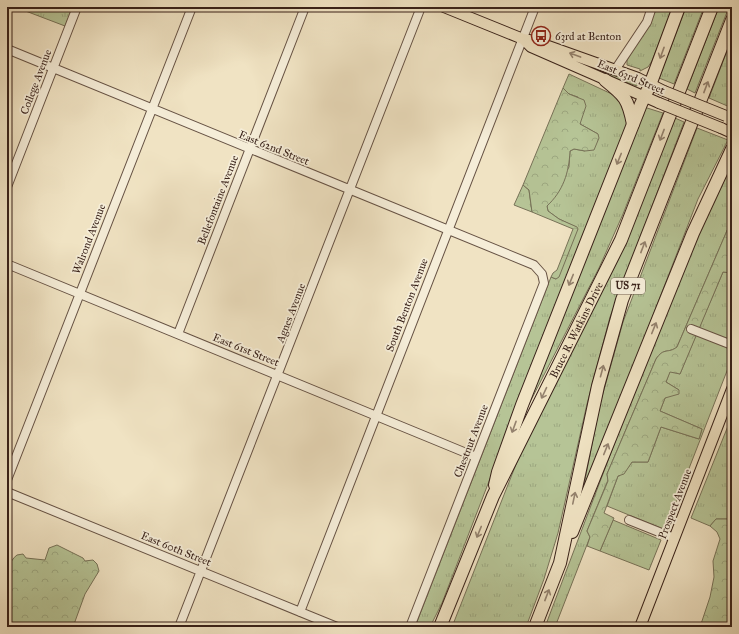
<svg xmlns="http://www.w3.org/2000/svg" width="739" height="634" viewBox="0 0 739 634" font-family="'IM FELL Great Primer',serif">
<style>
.grass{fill:url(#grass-tufts);stroke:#777258}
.forest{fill:url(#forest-crowns);stroke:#777258}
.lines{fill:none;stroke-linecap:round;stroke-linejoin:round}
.minor-casing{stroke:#665244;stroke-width:10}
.major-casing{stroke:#382119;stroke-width:12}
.highway-casing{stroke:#382119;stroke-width:14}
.minor{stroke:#f5edd8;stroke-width:8}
.major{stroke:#f0e3c3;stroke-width:10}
.highway{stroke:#f0e3c3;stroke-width:12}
.major-bridge-casing{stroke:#382119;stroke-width:12;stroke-linecap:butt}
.major-bridge{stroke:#f0e3c3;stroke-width:10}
.oneway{stroke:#94826e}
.labels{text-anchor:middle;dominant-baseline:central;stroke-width:3.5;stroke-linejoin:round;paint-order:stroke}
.shield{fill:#f5edd8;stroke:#715e52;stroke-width:1}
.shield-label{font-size:10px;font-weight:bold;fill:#382119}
.poi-label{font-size:11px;fill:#382119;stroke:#f5edd8;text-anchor:start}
.street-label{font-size:11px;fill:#382119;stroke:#f5edd8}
</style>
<defs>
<pattern id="grass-tufts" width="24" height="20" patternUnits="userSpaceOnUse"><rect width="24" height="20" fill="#b6c496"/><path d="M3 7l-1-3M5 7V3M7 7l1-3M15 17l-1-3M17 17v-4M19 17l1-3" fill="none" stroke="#9da881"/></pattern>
<pattern id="forest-crowns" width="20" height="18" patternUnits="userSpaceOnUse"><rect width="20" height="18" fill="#b6c496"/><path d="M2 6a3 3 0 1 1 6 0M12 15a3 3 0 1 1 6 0" fill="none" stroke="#9da881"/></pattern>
</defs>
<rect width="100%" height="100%" fill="#f0e3c3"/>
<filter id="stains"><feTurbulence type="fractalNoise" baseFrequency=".005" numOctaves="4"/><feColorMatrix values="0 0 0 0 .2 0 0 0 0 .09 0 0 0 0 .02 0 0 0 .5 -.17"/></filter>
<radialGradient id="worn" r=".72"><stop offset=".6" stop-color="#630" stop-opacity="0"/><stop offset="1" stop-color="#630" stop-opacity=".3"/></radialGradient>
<path class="grass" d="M 15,7 L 73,7 L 65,26 Z
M 656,7 L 673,7 L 652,61 L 648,67 L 640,71 L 640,69 L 627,65 L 627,60 L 644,33 Z
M 686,7 L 704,7 L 674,84 L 659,78 Z
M 719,7 L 729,7 L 695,93 L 687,89 Z
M 732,38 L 732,108 L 709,98 Z
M 567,57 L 638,83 L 637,86 L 596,72 Z
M 569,74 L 616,96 C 622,101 628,116 627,124 L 442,603 L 430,627 L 415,627 L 551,277 L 556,279 L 576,227 L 559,219 L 548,211 L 547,206 L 569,167 L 570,151 L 574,149 L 585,151 L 598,134 L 580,124 L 578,97 L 569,94 L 563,88 Z
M 644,107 L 663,113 L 623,214 L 599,268 L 528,406 Z
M 675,118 L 684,122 L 610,317 L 587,404 L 558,533 L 544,579 L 526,627 L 452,627 L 524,444 L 619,258 Z
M 697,128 L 728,140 L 698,199 L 599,455 L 583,490 L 600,404 L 623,322 Z
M 732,161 L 732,219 L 677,347 C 668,354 664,347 656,359 L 607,474 L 608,480 L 587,531 L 590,537 L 555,627 L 545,627 L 679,273 Z
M 523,185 L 529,190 L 532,212 L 514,205 Z
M 723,272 L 732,273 L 732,341 L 699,328 Z
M 696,335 L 732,349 L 732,358 L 674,507 L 672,507 L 663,529 L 607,506 L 618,476 L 624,473 L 632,462 L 648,462 L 661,427 L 699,439 L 702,429 L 660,411 L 665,398 L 679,390 L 666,382 L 670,371 L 680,374 Z
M 732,416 L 732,519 L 716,519 L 710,526 L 691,518 Z
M 613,520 L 661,540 L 649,570 L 600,551 Z"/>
<path class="forest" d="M 563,88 L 569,94 L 584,100 L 586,106 L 580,124 L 598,134 L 599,138 L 594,150 L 585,151 L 574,149 L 570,151 C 569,173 563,191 547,206 L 548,211 L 559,219 L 577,227 L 578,229 L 559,277 L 556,279 L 551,277 L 553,273 L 557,270 L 573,229 L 532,212 L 529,190 L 523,185 Z
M 732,219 L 732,273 L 723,272 L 680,374 L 670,372 L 666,382 L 679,390 L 679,394 L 665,398 L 660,411 L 702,429 L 699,439 L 661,427 L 648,462 L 632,462 L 624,474 L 618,476 L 604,513 L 614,518 L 600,551 L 587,546 L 590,537 L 587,531 L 608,481 L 607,474 L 656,359 C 664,347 668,354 677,347 Z
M 716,519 L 732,519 L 732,627 L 700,627 L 710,597 L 714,577 L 713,561 L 720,539 L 717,532 L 710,526 Z
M 57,545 L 83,558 L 85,561 L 93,560 L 97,564 L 99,571 L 85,594 L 73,627 L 7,627 C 7,609 1,566 17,555 L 23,554 L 26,558 L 45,560 L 49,548 Z"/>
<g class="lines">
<defs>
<path id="minor" d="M 7,49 L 534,265 L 542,274 L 544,283 L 410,627
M 615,70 L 647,22 L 652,7
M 7,187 L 77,7
M 7,264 L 476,457
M 691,329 L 732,345
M 178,334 L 305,7
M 7,480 L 192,7
M 7,492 L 337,627
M 629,520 L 674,538
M 300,612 L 535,7
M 179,627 L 421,7"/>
<path id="major" d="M 444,7 L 523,39 L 534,41 L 638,78 L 664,91
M 523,39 L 531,47 L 659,103
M 721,128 L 732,133
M 640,627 L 732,389"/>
<g id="highway">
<path d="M 605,80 C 625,96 628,99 633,124"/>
<path d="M 495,485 L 498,472 L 522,405 L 641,104 L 650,85 L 679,7"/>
<path d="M 572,532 L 693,233 L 732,149"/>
<path id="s1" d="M 440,627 L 493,496 L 621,240 L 712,7"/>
<path d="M 535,627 L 560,563 L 598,386 L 622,300 L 732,20"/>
</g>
</defs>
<use href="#minor" class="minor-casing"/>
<use href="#major" class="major-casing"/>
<use href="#highway" class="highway-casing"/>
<use href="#minor" class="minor"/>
<use href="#major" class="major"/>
<use href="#highway" class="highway"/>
<defs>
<path id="major-bridge" d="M 664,91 L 726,116
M 659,103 L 721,128"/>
</defs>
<use href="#major-bridge" class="major-bridge-casing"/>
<use href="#major-bridge" class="major-bridge"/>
</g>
<defs><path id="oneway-shaft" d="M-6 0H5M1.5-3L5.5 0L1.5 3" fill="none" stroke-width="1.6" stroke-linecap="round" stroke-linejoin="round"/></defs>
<g class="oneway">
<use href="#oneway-shaft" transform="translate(662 53) rotate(110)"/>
<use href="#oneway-shaft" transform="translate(575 55) rotate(-160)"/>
<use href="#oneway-shaft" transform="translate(706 87) rotate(-69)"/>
<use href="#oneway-shaft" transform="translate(662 135) rotate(111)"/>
<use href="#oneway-shaft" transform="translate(619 159) rotate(112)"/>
<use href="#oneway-shaft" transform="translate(643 247) rotate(-69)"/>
<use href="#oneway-shaft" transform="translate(571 280) rotate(112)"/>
<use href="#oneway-shaft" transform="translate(654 328) rotate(-68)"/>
<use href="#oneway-shaft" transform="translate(602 371) rotate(-75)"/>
<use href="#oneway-shaft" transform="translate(544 393) rotate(115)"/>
<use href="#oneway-shaft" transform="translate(514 427) rotate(110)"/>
<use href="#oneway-shaft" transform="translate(606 449) rotate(-68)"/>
<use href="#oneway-shaft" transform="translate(574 498) rotate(-78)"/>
<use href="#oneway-shaft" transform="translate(479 532) rotate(112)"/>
<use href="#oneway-shaft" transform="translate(547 595) rotate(-69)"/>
</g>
<defs>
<symbol id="bus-ring" viewBox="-11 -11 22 22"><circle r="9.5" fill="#f5edd8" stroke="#8f2418" stroke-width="1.5"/><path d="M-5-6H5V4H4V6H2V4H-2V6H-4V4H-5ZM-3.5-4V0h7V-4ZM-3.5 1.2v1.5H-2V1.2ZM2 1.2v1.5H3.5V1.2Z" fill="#8f2418"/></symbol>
</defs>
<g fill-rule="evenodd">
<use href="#bus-ring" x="530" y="25" width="22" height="22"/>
</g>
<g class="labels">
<rect class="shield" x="611" y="278" width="34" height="16" rx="3"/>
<g class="shield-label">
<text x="628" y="286">US 71</text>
</g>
<g class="poi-label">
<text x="555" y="36">63rd at Benton</text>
</g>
<g class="street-label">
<text transform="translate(631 77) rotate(23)">East 63rd Street</text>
<text transform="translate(36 82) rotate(-69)">College Avenue</text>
<text transform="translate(274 148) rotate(22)">East 62nd Street</text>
<text transform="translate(218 200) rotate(-69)">Bellefontaine Avenue</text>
<text transform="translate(89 239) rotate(-69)">Walrond Avenue</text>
<text transform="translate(407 305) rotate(-69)">South Benton Avenue</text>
<text transform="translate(291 313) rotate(-69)">Agnes Avenue</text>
<text stroke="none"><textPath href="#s1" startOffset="327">Bruce R. Watkins Drive</textPath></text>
<text transform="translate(246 350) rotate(22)">East 61st Street</text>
<text transform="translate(471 441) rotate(-69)">Chestnut Avenue</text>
<text transform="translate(675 504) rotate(-69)">Prospect Avenue</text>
<text transform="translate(176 549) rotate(22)">East 60th Street</text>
</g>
</g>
<rect width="739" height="634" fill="none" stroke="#f0e3c3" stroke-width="24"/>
<rect x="8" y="8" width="723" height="618" fill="none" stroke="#382119" stroke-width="2"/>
<rect x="12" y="12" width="715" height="610" fill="none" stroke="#382119"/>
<rect width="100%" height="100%" filter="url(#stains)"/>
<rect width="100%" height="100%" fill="url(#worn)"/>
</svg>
